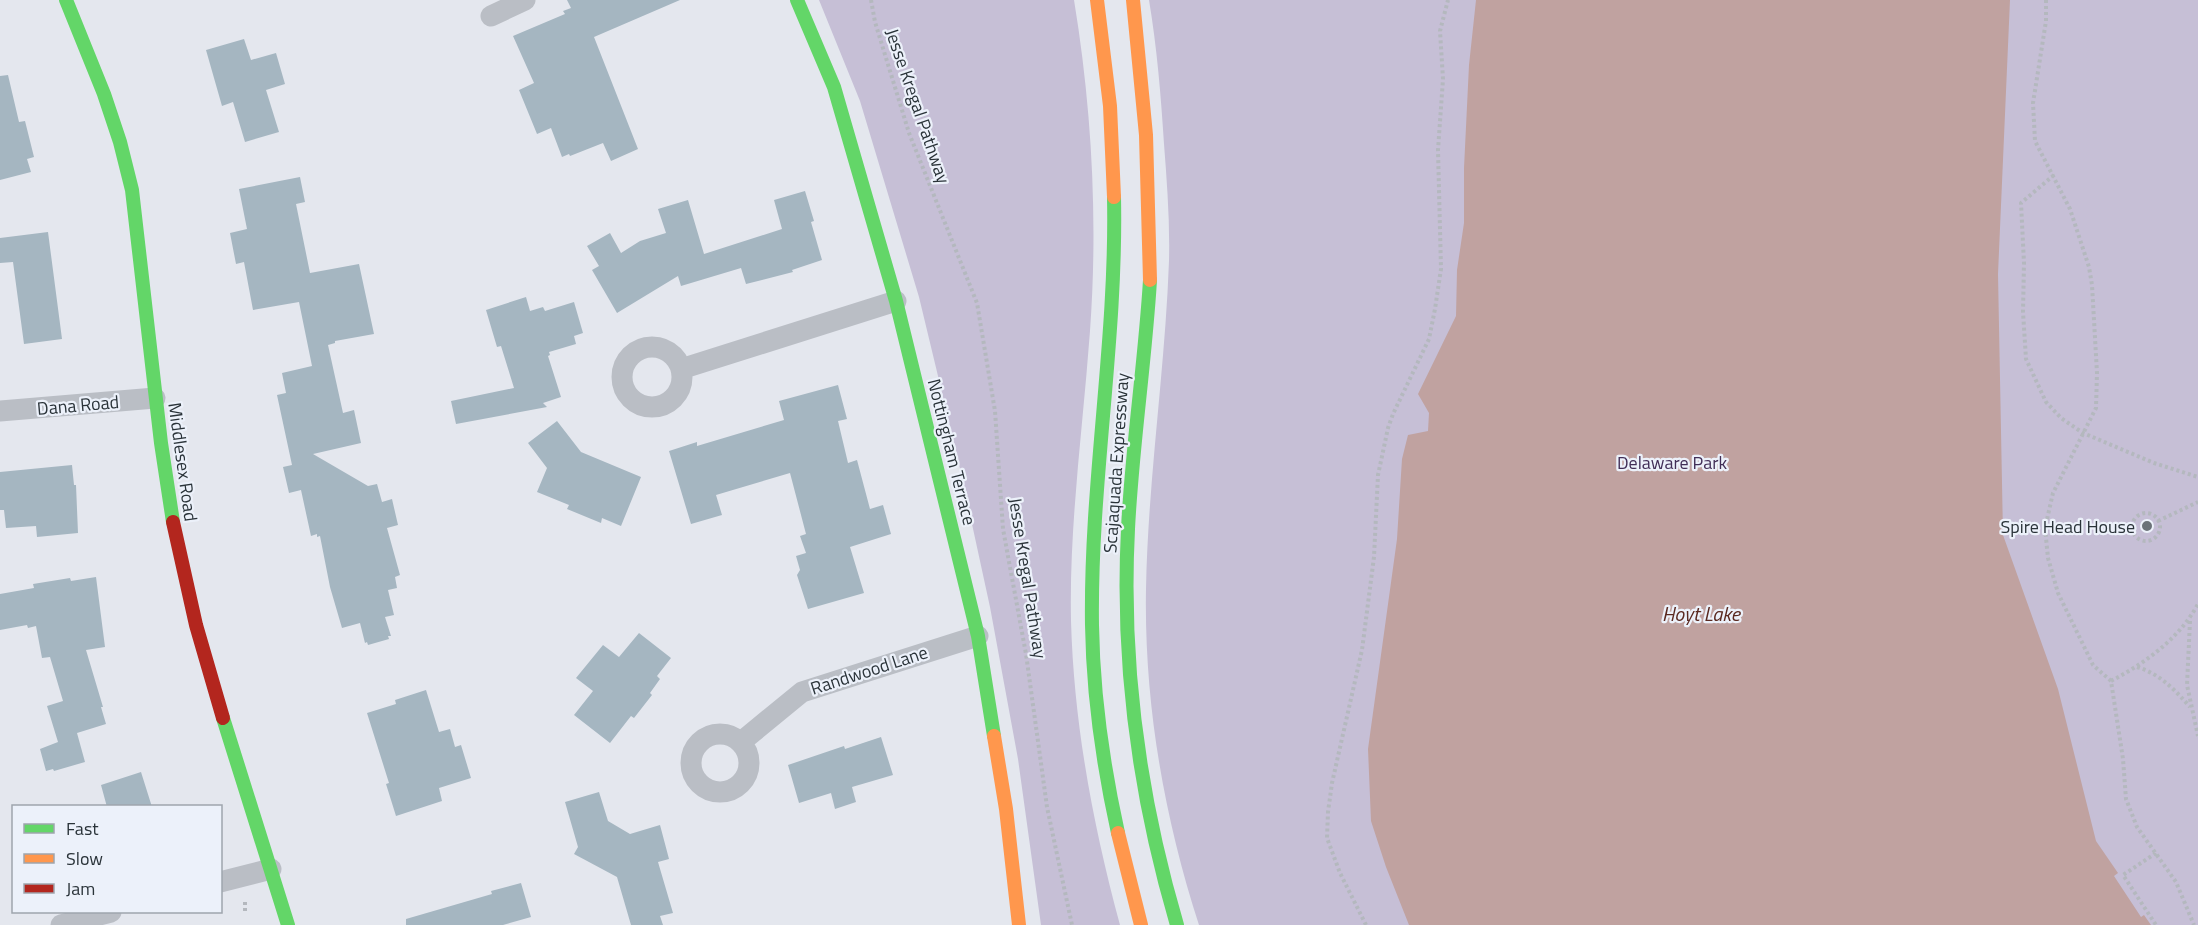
<svg xmlns="http://www.w3.org/2000/svg" width="2198" height="925" viewBox="0 0 2198 925" font-family="'Titillium Web',sans-serif">
<style>
.green{fill:#c6bfd6}
.water{fill:#c0a2a0}
.building{fill:#a5b6c1}
.lines{fill:none;stroke-linecap:round;stroke-linejoin:round}
.path{stroke:#b4b8be;stroke-width:4;stroke-dasharray:3 3;stroke-linecap:butt}
.street{stroke:#babec5;stroke-width:21}
.fast{stroke:#63d668;stroke-width:14}
.slow{stroke:#ff974d;stroke-width:14}
.jam{stroke:#b3261e;stroke-width:14}
.poi-dot{fill:#6b7278;stroke:#ecf1fa;stroke-width:2}
.labels{text-anchor:middle;dominant-baseline:central;stroke-width:4.5;stroke-linejoin:round;paint-order:stroke}
.street-label{font-size:18px;fill:#2a3339;stroke:#ecf1fa}
.park-label{font-size:18px;fill:#412e57;stroke:#ecf1fa}
.poi-label{font-size:18px;fill:#2a3339;stroke:#ecf1fa;text-anchor:end}
.water-label{font-size:20px;font-style:italic;fill:#5a2920;stroke:#ecf1fa}
</style>
<rect width="100%" height="100%" fill="#e4e7ee"/>
<path class="green" d="M 819,0 L 1074,0 C 1092,109 1098,221 1090,331 C 1083,428 1069,524 1071,621 C 1074,725 1093,825 1120,925 L 1041,925 L 1018,759 L 990,607 L 957,455 L 919,297 L 860,101 Z
M 1149,0 L 2198,0 L 2198,925 L 1199,925 C 1164,817 1144,703 1146,589 C 1148,479 1165,371 1169,261 C 1170,222 1167,183 1164,144 C 1161,96 1157,48 1149,0 Z"/>
<path class="water" d="M 1476,0 L 2010,0 L 1998,274 L 2003,535 L 2058,689 L 2096,841 L 2118,873 L 2114,876 L 2141,917 L 2144,915 L 2151,925 L 1409,925 L 1386,867 L 1371,821 L 1368,749 L 1397,539 L 1402,459 L 1408,435 L 1428,431 L 1429,413 L 1418,394 L 1456,316 L 1457,270 L 1464,223 L 1464,168 L 1469,65 Z"/>
<path class="building" d="M 567,0 L 680,0 L 594,37 L 638,149 L 611,161 L 603,143 L 570,156 L 569,154 L 562,157 L 551,128 L 537,134 L 519,90 L 534,83 L 513,36 L 565,14 L 563,11 L 571,8 Z
M 244,39 L 251,60 L 276,53 L 285,84 L 266,90 L 279,132 L 245,142 L 233,102 L 222,106 L 206,50 Z
M 8,75 L 19,122 L 25,121 L 34,157 L 27,159 L 31,172 L 0,180 L 0,76 Z
M 300,177 L 305,202 L 296,204 L 310,273 L 359,264 L 374,334 L 335,341 L 335,343 L 328,345 L 343,413 L 354,410 L 361,443 L 313,454 L 368,486 L 377,484 L 382,502 L 392,499 L 398,525 L 387,528 L 400,575 L 395,577 L 397,588 L 388,590 L 394,615 L 385,617 L 391,636 L 388,636 L 389,639 L 368,645 L 367,642 L 365,643 L 360,623 L 342,628 L 330,587 L 320,536 L 317,537 L 317,534 L 311,536 L 301,490 L 289,493 L 283,467 L 292,465 L 277,395 L 286,393 L 282,373 L 312,366 L 299,302 L 253,310 L 244,262 L 236,264 L 230,233 L 247,229 L 239,189 Z
M 805,191 L 814,221 L 811,222 L 822,260 L 792,270 L 793,272 L 746,284 L 741,268 L 681,286 L 678,276 L 617,313 L 592,270 L 599,266 L 587,246 L 610,233 L 621,253 L 640,241 L 666,233 L 658,209 L 688,200 L 704,254 L 782,229 L 774,200 Z
M 48,232 L 62,339 L 24,344 L 13,262 L 0,263 L 0,238 Z
M 526,297 L 530,311 L 543,307 L 545,311 L 574,302 L 583,333 L 574,336 L 576,344 L 549,352 L 550,355 L 548,356 L 561,397 L 543,403 L 547,407 L 456,424 L 451,401 L 514,388 L 501,346 L 497,347 L 486,310 Z
M 838,385 L 847,419 L 838,421 L 848,463 L 857,460 L 870,509 L 883,505 L 891,534 L 850,547 L 864,593 L 808,609 L 797,575 L 800,570 L 796,556 L 806,553 L 800,536 L 806,534 L 790,473 L 716,495 L 722,515 L 691,524 L 669,451 L 697,442 L 697,446 L 784,420 L 779,401 Z
M 557,421 L 581,452 L 641,477 L 621,526 L 602,518 L 601,523 L 567,509 L 569,505 L 537,492 L 547,468 L 528,443 Z
M 72,465 L 74,485 L 76,485 L 78,533 L 37,537 L 36,526 L 6,528 L 4,510 L 0,510 L 0,472 Z
M 96,577 L 105,647 L 86,650 L 103,707 L 101,707 L 106,724 L 77,733 L 85,762 L 54,771 L 53,769 L 46,771 L 40,749 L 58,742 L 47,706 L 63,701 L 50,657 L 42,658 L 36,626 L 28,628 L 27,625 L 0,630 L 0,594 L 34,588 L 33,584 L 70,578 L 71,581 Z
M 639,633 L 671,658 L 657,676 L 660,679 L 650,693 L 652,695 L 634,718 L 631,716 L 610,743 L 574,715 L 593,691 L 576,678 L 603,645 L 619,657 Z
M 426,690 L 439,732 L 450,729 L 455,747 L 461,745 L 471,778 L 439,788 L 442,801 L 396,816 L 386,784 L 389,783 L 367,713 L 396,704 L 395,700 Z
M 881,737 L 893,775 L 852,787 L 856,802 L 835,809 L 831,793 L 799,803 L 788,765 L 844,746 L 845,749 Z
M 141,772 L 152,807 L 107,807 L 101,785 Z
M 599,792 L 608,821 L 630,834 L 660,825 L 669,859 L 658,862 L 673,913 L 660,916 L 663,925 L 631,925 L 617,877 L 574,854 L 578,847 L 565,802 Z
M 521,883 L 531,917 L 503,925 L 406,925 L 406,919 L 492,894 L 491,891 Z"/>
<g class="lines">
<path class="path" d="M 871,0 L 875,22 L 909,133 L 977,303 L 995,411 L 1003,529 L 1026,654 L 1047,807 L 1072,925
M 2046,0 L 2046,21 L 2033,103 L 2035,141 L 2070,209 L 2089,267 L 2092,285 L 2097,373 L 2096,408 L 2053,493 L 2045,528 L 2048,558 L 2058,593 L 2093,665 L 2111,681 L 2123,759 L 2126,799 L 2137,827 L 2176,882 L 2194,925
M 2054,175 L 2021,203 L 2024,263 L 2023,312 L 2026,359 L 2046,402 L 2061,418 L 2083,433 L 2154,463 L 2198,477
M2132 527a14 14 0 1 1 28 0a14 14 0 1 1-28 0Z
M 2158,521 L 2198,502
M 2190,621 L 2187,685 L 2198,736
M 2137,667 C 2160,674 2174,689 2190,707
M 2111,681 C 2145,663 2179,639 2198,604
M 2156,853 L 2123,875 L 2156,925
M 245,911 L 245,900
M 1366,925 L 1340,873 L 1327,838 L 1328,812 L 1332,783 L 1362,650 L 1374,557 L 1378,475 L 1388,428 L 1393,414 L 1429,339 L 1435,309 L 1441,269 L 1438,150 L 1443,79 L 1440,31 L 1448,0"/>
<path class="street" d="M 491,16 L 525,0
M622 377a30 30 0 1 1 60 0a30 30 0 1 1-60 0Z
M 681,369 L 896,301
M 0,411 L 155,398
M691 763a29 29 0 1 1 58 0a29 29 0 1 1-58 0Z
M 741,742 L 802,692 L 978,636
M 220,882 L 271,869
M 61,925 L 111,912"/>
<path class="fast" d="M 66,0 L 104,94 L 120,142 L 132,190 L 161,443 L 173,522
M 797,0 L 834,87 L 896,301 L 978,636 L 994,736
M 1114,197 C 1117,341 1090,482 1092,625 C 1093,695 1103,765 1118,833
M 1150,280 C 1145,363 1132,446 1128,529 C 1121,664 1139,796 1177,925
M 223,718 L 288,925"/>
<path class="slow" d="M 1097,0 L 1110,106 L 1114,197
M 1133,0 L 1146,135 L 1150,280
M 994,736 L 1006,809 L 1019,925
M 1118,833 L 1141,925"/>
<path class="jam" d="M 173,522 L 196,625 L 223,718"/>
</g>
<circle class="poi-dot" cx="2147" cy="526" r="6"/>
<g class="labels">
<g class="street-label">
<text transform="translate(918 106) rotate(71)">Jesse Kregal Pathway</text>
<text transform="translate(78 405) rotate(-5)">Dana Road</text>
<text transform="translate(952 452) rotate(76)">Nottingham Terrace</text>
<text transform="translate(183 462) rotate(82)">Middlesex Road</text>
<text transform="translate(1116 463) rotate(-86)">Scajaquada Expressway</text>
<text transform="translate(1028 578) rotate(81)">Jesse Kregal Pathway</text>
<text transform="translate(869 670) rotate(-18)">Randwood Lane</text>
</g>
<g class="park-label">
<text x="1672" y="462">Delaware Park</text>
</g>
<g class="poi-label">
<text x="2135" y="526">Spire Head House</text>
</g>
<g class="water-label">
<text x="1701" y="613">Hoyt Lake</text>
</g>
</g>
<rect x="12" y="805" width="210" height="108" fill="#ecf1fa" stroke="#9ea5ad" stroke-width="1.5"/>
<rect x="24" y="824" width="30" height="9" fill="#63d668" stroke="#9ea5ad" stroke-width="1.5"/>
<text x="66" y="835" font-size="18" fill="#2a3339">Fast</text>
<rect x="24" y="854" width="30" height="9" fill="#ff974d" stroke="#9ea5ad" stroke-width="1.5"/>
<text x="66" y="865" font-size="18" fill="#2a3339">Slow</text>
<rect x="24" y="884" width="30" height="9" fill="#b3261e" stroke="#9ea5ad" stroke-width="1.5"/>
<text x="66" y="895" font-size="18" fill="#2a3339">Jam</text>
</svg>
